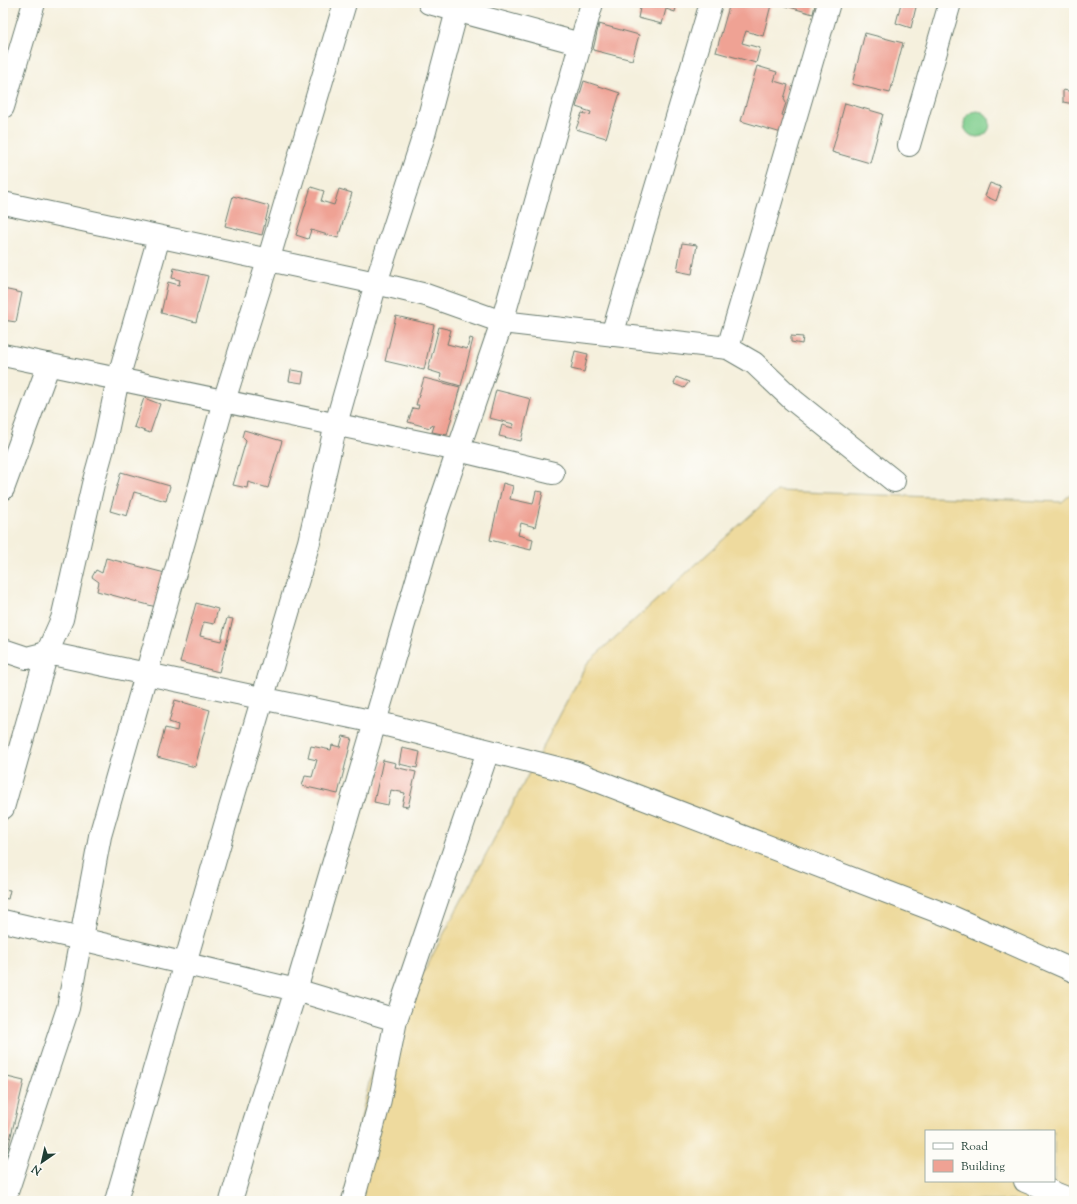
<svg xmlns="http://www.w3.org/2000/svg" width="1077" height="1204" viewBox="0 0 1077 1204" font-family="'Sorts Mill Goudy',serif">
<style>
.green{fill:#81cf8f;stroke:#508662}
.sand{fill:#eeda9e;stroke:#868c69;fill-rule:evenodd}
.building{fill:#efa294}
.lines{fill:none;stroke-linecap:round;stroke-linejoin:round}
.street-casing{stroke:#6a7c6f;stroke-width:24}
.street{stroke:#fff;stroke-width:22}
</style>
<rect width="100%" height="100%" fill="#fdfcf7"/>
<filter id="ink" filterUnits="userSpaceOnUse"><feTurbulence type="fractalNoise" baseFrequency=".025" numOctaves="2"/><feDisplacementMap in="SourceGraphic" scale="8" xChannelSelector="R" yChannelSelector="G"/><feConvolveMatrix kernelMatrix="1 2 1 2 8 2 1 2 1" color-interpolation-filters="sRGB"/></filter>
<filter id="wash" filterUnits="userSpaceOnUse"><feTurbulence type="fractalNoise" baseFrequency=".012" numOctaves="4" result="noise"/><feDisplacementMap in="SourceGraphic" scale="16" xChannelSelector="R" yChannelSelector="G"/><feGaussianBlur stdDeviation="0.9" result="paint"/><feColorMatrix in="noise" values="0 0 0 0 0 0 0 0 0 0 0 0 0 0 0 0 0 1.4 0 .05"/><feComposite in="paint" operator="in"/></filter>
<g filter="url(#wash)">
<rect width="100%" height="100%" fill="#f5f0dd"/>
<path class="green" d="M964 124a13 13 0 1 1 26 0a13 13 0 1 1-26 0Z"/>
<path class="sand" d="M 777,491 L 1062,502 L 1074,491 L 1074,1201 L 343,1201 L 372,1069 L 588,662 ZM 926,1131 L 1054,1131 L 1054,1181 L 926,1181 Z"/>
<g id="blocks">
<path class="building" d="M 641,3 L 677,3 L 675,12 L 666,9 L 662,24 L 638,18 Z
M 730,3 L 763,3 L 771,5 L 763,36 L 746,31 L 742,43 L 760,48 L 756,63 L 716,52 Z
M 776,3 L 809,3 L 815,5 L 813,14 Z
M 901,3 L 917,3 L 911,28 L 896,23 Z
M 599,24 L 639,35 L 632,60 L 593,50 Z
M 865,33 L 903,43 L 890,93 L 852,84 Z
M 757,66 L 777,72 L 774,81 L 788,85 L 784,99 L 786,103 L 782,115 L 789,117 L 785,134 L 741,121 Z
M 584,81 L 620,93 L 606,138 L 576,129 L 582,113 L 590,115 L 591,112 L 576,107 Z
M 1063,90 L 1074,92 L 1074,104 L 1063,102 Z
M 845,103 L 883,114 L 870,163 L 832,152 Z
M 990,183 L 1001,187 L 996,201 L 985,196 Z
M 311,187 L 324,191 L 321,201 L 334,205 L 339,189 L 352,193 L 338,238 L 311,230 L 308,239 L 296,235 Z
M 233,196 L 269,206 L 262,235 L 225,226 Z
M 682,243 L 697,245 L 692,274 L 677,271 Z
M 174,268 L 208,276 L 196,322 L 161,313 L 168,282 L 179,285 L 180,280 L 172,278 Z
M 3,289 L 22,293 L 16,322 L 3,320 Z
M 396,316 L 434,325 L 424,370 L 385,361 Z
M 439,327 L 451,330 L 447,344 L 467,349 L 470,338 L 473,339 L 461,386 L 440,380 L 441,374 L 428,370 Z
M 791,336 L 803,337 L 802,344 L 791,342 Z
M 575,351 L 588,354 L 584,372 L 571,369 Z
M 291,370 L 304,372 L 302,383 L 289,381 Z
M 676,377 L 689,382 L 684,388 L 674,384 Z
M 424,378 L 460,387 L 447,435 L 432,432 L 434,426 L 431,425 L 430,428 L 408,422 L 413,408 L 418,409 L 419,405 L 416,405 Z
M 496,390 L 531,399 L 521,441 L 499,436 L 502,425 L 513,428 L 514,424 L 489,418 Z
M 144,398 L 160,404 L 150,433 L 134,427 Z
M 244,430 L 282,441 L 268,488 L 248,482 L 247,488 L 233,485 L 246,441 L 242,437 Z
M 121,472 L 170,486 L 166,501 L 134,492 L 127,516 L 110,511 Z
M 503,483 L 513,486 L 510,499 L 533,504 L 536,491 L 543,492 L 535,527 L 521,523 L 518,535 L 533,539 L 531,550 L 490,540 Z
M 106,558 L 165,573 L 156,607 L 97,591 L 99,582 L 92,577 L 96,570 L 102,573 Z
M 196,603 L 218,609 L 214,624 L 204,622 L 200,636 L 221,641 L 227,618 L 233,619 L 219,672 L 180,662 Z
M 175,700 L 210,710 L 195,767 L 157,757 L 165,728 L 177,731 L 178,725 L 169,722 Z
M 343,736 L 352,738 L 338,794 L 302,786 L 305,776 L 312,777 L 317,760 L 308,758 L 311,746 L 331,750 L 332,745 L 340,747 Z
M 402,748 L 420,752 L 417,768 L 399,764 Z
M 383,760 L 396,763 L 395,767 L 416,772 L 408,807 L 402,806 L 405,793 L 391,790 L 388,805 L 374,802 Z
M 3,889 L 10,890 L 8,899 L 3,898 Z
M 3,1076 L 24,1081 L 4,1165 L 3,1164 Z"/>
</g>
</g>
<g filter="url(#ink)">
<use href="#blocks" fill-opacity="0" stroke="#6a7c6f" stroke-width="1"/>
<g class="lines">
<defs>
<path id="street" d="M 429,3 L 581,44
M 3,107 L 34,3
M 909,145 L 950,3
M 3,203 L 376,283 L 426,295 L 502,322 L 728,348 L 754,363 L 793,400 L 894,481
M 612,335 L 711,3
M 728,348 L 829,3
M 3,355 L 458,450 L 553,473
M 3,489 L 49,364
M 3,650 L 27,658 L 47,653 L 62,619 L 93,484 L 105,441 L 118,379 L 159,237
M 3,808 L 47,653 L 375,722 L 577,773 L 952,917 L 1074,971
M 3,921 L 81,939 L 296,990 L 396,1020 L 379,1104 L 353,1201
M 396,1020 L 488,751
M 1025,1181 L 1074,1201
M 4,1201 L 68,1008 L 100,836 L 224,401 L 268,261 L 345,3
M 116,1201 L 230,808 L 309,542 L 336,424 L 376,283 L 424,135 L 459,3
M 231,1201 L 254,1122 L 296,990 L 437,512 L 502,322 L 592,3"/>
</defs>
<use href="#street" class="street-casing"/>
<use href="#street" class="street"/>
</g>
</g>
<rect width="1077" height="1204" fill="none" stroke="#fdfcf7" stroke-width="16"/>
<rect x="925" y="1130" width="130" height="52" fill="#fdfcf7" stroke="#a4b0a9"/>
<rect x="933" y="1143" width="20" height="6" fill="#ffffff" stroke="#a4b0a9"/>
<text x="961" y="1150" font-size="12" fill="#1f3d34">Road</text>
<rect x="933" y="1160" width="20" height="12" fill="#efa294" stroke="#a4b0a9"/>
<text x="961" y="1170" font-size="12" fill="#1f3d34">Building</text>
<g transform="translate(42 1162) rotate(214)" stroke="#fdfcf7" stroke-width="3" paint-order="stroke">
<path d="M0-3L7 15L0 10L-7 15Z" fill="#1f3d34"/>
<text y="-6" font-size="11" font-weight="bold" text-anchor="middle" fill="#1f3d34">N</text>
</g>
</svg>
